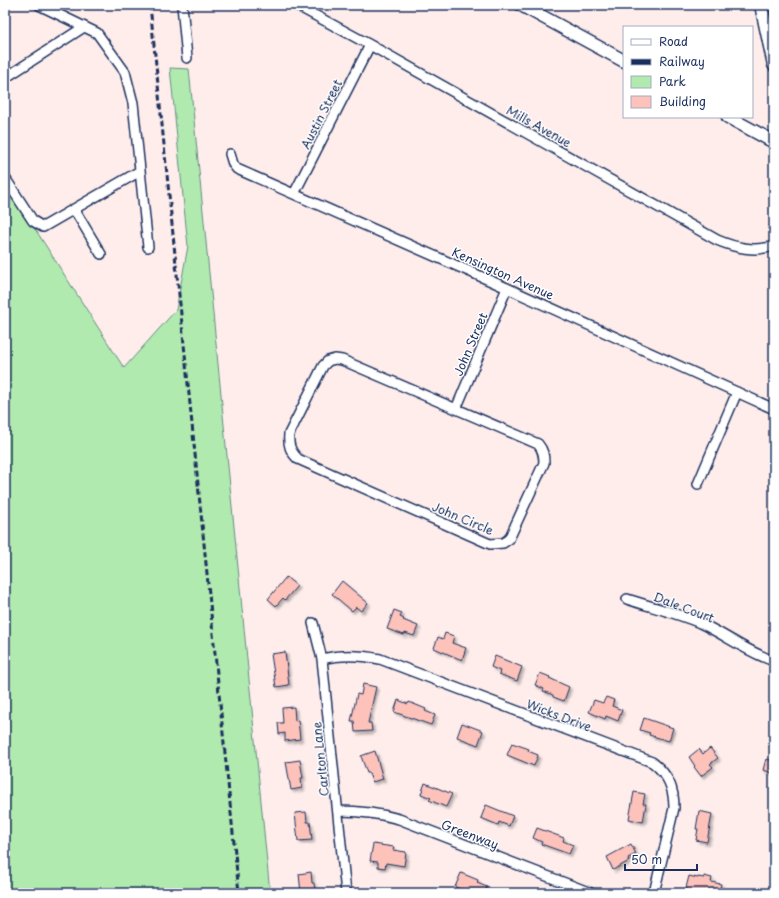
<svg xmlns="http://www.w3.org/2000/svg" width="779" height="898" viewBox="0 0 779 898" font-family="'Playpen Sans',sans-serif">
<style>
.green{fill:#b0eaaf;stroke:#668c86}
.building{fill:#fdc2ba;stroke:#1b2f5e;filter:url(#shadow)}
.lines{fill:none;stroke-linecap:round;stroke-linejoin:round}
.street-casing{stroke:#1b2f5e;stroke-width:12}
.secondary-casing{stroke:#1b2f5e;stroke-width:15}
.street{stroke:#fff;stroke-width:9}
.secondary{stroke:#fff;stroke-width:12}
.rail{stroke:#1b2f5e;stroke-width:3;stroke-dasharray:6 3;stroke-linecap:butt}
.labels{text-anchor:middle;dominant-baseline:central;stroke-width:3;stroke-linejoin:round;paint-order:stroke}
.street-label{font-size:12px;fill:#1b2f5e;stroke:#fff}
</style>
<defs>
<filter id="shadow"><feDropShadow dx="2.5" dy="2.5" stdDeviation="1" flood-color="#0004"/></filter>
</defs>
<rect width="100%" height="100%" fill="#feedea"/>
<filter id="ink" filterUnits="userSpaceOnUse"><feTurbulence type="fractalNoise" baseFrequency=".025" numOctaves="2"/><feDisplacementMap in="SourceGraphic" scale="8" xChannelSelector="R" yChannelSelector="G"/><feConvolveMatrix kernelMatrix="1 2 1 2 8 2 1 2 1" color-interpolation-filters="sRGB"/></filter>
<g filter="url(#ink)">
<path class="green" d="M 170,68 L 189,69 L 270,893 L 5,893 L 5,182 L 124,368 L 176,310 L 188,246 Z"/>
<path class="building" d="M 286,577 L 297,586 L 285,600 L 283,598 L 276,606 L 268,599 Z
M 342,581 L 368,603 L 361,611 L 356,607 L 352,611 L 332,594 Z
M 394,610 L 402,613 L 400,617 L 404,619 L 403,620 L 418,626 L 414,636 L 405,633 L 404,635 L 387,629 Z
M 445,633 L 454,636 L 452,643 L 466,648 L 462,660 L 434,648 L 438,637 L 443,639 Z
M 285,652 L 289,685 L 276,687 L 271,654 Z
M 495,656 L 522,667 L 517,681 L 499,674 L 500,671 L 491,667 Z
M 540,673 L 550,677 L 549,678 L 569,687 L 564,701 L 553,697 L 553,695 L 543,691 L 544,689 L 535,685 Z
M 363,684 L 376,687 L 368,723 L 371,723 L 372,731 L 355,732 L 354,721 L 351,721 L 357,694 L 361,695 Z
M 606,697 L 614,700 L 612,706 L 622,710 L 618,721 L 606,716 L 605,719 L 589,712 L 594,700 L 603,703 Z
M 398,700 L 408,704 L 409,702 L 426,709 L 425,711 L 435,715 L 431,725 L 394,712 Z
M 294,707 L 295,721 L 298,720 L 300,739 L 285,741 L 285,733 L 279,734 L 278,723 L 283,723 L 282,708 Z
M 644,718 L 673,728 L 669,741 L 649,735 L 650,733 L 640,730 Z
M 462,723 L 483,731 L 478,745 L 457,737 Z
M 512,743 L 529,749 L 528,751 L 538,755 L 534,766 L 507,755 Z
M 710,748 L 718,758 L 710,764 L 713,767 L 701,776 L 694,767 L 695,766 L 689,757 L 699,749 L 703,754 Z
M 375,751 L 383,779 L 372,782 L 369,773 L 367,773 L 361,756 Z
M 766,759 L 774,761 L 774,773 L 763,770 Z
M 300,760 L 303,778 L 301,778 L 302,788 L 291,790 L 286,762 Z
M 425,783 L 452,794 L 446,807 L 429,800 L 431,798 L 421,794 Z
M 634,792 L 645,794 L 643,804 L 646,804 L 643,822 L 629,819 Z
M 486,805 L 513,816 L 509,826 L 499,822 L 498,825 L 481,818 Z
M 699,811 L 712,814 L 707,842 L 696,840 L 698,829 L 696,829 Z
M 306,812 L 307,822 L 310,822 L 312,840 L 298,841 L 295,813 Z
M 537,828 L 564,838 L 563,841 L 573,845 L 569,854 L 541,844 L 542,842 L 533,838 Z
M 373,844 L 394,847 L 393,850 L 406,852 L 404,866 L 386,863 L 385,868 L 378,867 L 378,862 L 370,861 Z
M 631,844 L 636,854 L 628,858 L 629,861 L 613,870 L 607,857 Z
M 311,872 L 312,883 L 314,883 L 315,893 L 301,893 L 299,874 Z
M 461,873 L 478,880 L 477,883 L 487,887 L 485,893 L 465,893 L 466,891 L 455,887 Z
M 689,876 L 698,878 L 698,877 L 704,878 L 704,876 L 712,878 L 711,882 L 721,884 L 719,893 L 690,893 L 685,892 Z"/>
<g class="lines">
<defs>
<path id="street" d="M 39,5 L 97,33 L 125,72 L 133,103 L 148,247
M 182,5 L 187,58
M 296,5 L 370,45 L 717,240 C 736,248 754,252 774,246
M 5,78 L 84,27
M 230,154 L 233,164 L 237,169 L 507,288 L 774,409
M 5,178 L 33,221 L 43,227 L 140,171
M 294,194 L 370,45
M 74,209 L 101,254
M 335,359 L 342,360 L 538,444 C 543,450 544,455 544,463 L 509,539 L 503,543 L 490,544 L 298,459 C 290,451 288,445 289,434 L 323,366 L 328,361 Z
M 456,409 L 507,288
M 698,484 L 737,392
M 627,599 C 651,607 677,613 700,623 C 726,635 747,652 774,661
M 313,623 L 322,659 L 346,893
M 322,659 C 342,654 360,655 380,659 L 652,762 C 668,774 674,788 674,808 L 654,893
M 338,811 C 359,811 378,813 399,819 L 591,893"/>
<path id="secondary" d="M 521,5 L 624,61
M 761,5 L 774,65
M 728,117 L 774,142"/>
</defs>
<use href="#street" class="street-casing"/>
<use href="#secondary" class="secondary-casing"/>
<use href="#street" class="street"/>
<use href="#secondary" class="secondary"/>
<path class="rail" d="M 150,5 L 239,893"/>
</g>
</g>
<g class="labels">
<g class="street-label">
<text transform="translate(321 114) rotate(-63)">Austin Street</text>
<text transform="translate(539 126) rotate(29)">Mills Avenue</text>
<text transform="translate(503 273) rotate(24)">Kensington Avenue</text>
<text transform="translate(470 344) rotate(-67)">John Street</text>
<text transform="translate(463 518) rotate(23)">John Circle</text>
<text transform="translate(684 607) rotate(21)">Dale Court</text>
<text transform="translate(559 715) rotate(21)">Wicks Drive</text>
<text transform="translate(320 759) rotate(-96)">Carlton Lane</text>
<text transform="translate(470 834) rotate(21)">Greenway</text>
</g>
</g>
<rect width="779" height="898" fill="none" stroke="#fff" stroke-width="20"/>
<rect x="10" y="10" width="759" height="878" fill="none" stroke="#1b2f5e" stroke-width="1.5" filter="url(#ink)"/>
<rect x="623" y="26" width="130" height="92" fill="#ffffff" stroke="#a4acbf"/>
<rect x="631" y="39" width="20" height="6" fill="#ffffff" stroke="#a4acbf"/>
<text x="659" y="46" font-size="12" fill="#1b2f5e">Road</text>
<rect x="631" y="59" width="20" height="6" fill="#1b2f5e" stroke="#a4acbf"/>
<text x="659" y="66" font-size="12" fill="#1b2f5e">Railway</text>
<rect x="631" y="76" width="20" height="12" fill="#b0eaaf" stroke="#a4acbf"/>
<text x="659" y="86" font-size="12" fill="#1b2f5e">Park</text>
<rect x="631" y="96" width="20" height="12" fill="#fdc2ba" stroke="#a4acbf"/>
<text x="659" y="106" font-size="12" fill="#1b2f5e">Building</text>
<path d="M625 864v6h72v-6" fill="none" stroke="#1b2f5e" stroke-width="2"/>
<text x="631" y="864" font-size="12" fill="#1b2f5e" stroke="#ffffff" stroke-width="3" paint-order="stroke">50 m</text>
</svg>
